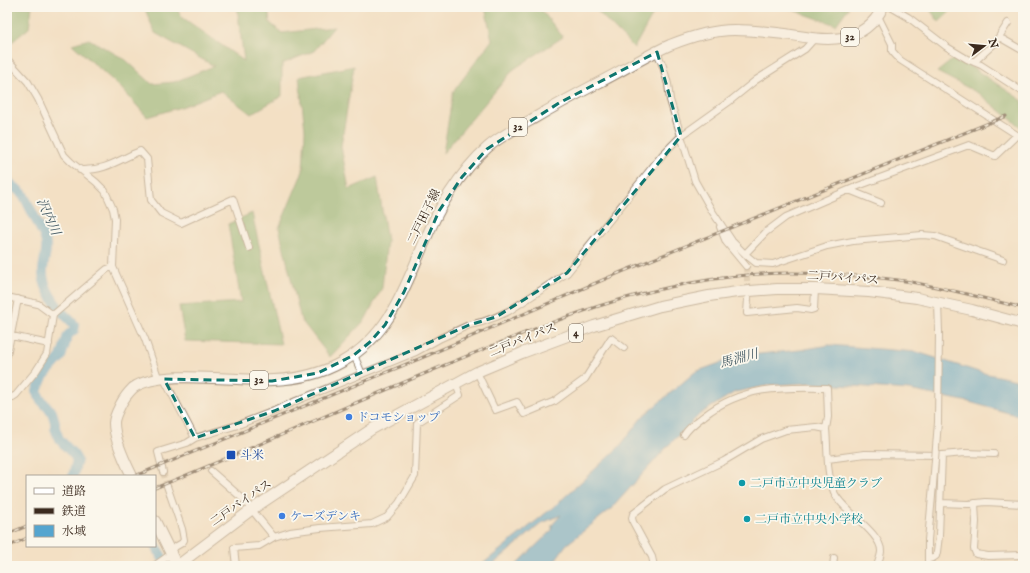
<svg xmlns="http://www.w3.org/2000/svg" width="1030" height="573" viewBox="0 0 1030 573" font-family="'IM FELL English','Noto Serif JP',serif">
<style>
.forest{fill:#7bad68;stroke:#5b6c43}
.water{fill:#55a5cf;stroke:#486876}
.lines{fill:none;stroke-linecap:round;stroke-linejoin:round}
.river{stroke:#55a5cf;stroke-width:10}
.minor-tunnel{stroke:#cebca3;stroke-width:6;stroke-dasharray:6 3;stroke-linecap:butt}
.minor-casing{stroke:#978571;stroke-width:8}
.primary-casing{stroke:#978571;stroke-width:12}
.trunk-casing{stroke:#978571;stroke-width:12}
.minor{stroke:#fff;stroke-width:6}
.primary{stroke:#fff;stroke-width:10}
.trunk{stroke:#fff;stroke-width:10}
.rail-casing{stroke:#3b2a1e;stroke-width:3}
.rail{stroke:#fbf7ec;stroke-width:1.5;stroke-dasharray:4.5;stroke-linecap:butt}
.minor-bridge-casing{stroke:#978571;stroke-width:8;stroke-linecap:butt}
.minor-bridge{stroke:#fff;stroke-width:6}
.marked{fill:none;stroke:#0f766e;stroke-width:3;stroke-dasharray:8 5;stroke-linejoin:round}
.shop-dot{fill:#3f7fe0;stroke:#fbf7ec;stroke-width:1.5}
.transit-dot{fill:#1a4fb4;stroke:#fbf7ec;stroke-width:1.5}
.culture-dot{fill:#0f9aa8;stroke:#fbf7ec;stroke-width:1.5}
.labels{text-anchor:middle;dominant-baseline:central;stroke-width:3.5;stroke-linejoin:round;paint-order:stroke}
.shield{fill:#fbf7ec;stroke:#75685c;stroke-width:1}
.shield-label{font-size:11px;font-weight:bold;fill:#3b2a1e}
.street-label{font-size:12px;fill:#3b2a1e;stroke:#fbf7ec}
.shop-label{font-size:12px;fill:#366cbe;stroke:#fbf7ec;text-anchor:start}
.transit-label{font-size:12px;fill:#164399;stroke:#fbf7ec;text-anchor:start}
.culture-label{font-size:12px;fill:#0d838f;stroke:#fbf7ec;text-anchor:start}
.water-label{font-size:13px;font-style:italic;fill:#455b65;stroke:#fbf7ec}
</style>
<rect width="100%" height="100%" fill="#fbf7ec"/>
<filter id="ink" filterUnits="userSpaceOnUse"><feTurbulence type="fractalNoise" baseFrequency=".025" numOctaves="2"/><feDisplacementMap in="SourceGraphic" scale="8" xChannelSelector="R" yChannelSelector="G"/><feConvolveMatrix kernelMatrix="1 2 1 2 8 2 1 2 1" color-interpolation-filters="sRGB"/></filter>
<filter id="wash" filterUnits="userSpaceOnUse"><feTurbulence type="fractalNoise" baseFrequency=".012" numOctaves="4" result="noise"/><feDisplacementMap in="SourceGraphic" scale="16" xChannelSelector="R" yChannelSelector="G"/><feGaussianBlur stdDeviation="0.9" result="paint"/><feColorMatrix in="noise" values="0 0 0 0 0 0 0 0 0 0 0 0 0 0 0 0 0 1.4 0 .05"/><feComposite in="paint" operator="in"/></filter>
<g filter="url(#wash)">
<rect width="100%" height="100%" fill="#f3e0c4"/>
<path class="forest" d="M 7,7 L 32,7 L 29,28 L 7,46 Z
M 144,7 L 176,7 L 182,17 L 244,61 L 237,7 L 268,7 L 270,23 L 282,33 L 334,27 L 314,51 L 282,64 L 282,96 L 251,114 L 221,91 L 181,107 L 147,117 L 121,88 L 72,44 L 89,39 L 126,60 L 152,84 L 174,82 L 214,66 L 155,33 Z
M 485,7 L 539,7 L 563,37 L 514,69 L 443,153 L 453,92 L 492,40 Z
M 593,7 L 657,7 L 634,48 Z
M 784,7 L 849,7 L 836,25 Z
M 928,7 L 955,7 L 939,22 Z
M 956,57 L 1023,101 L 1023,129 L 978,93 L 937,72 Z
M 354,66 L 341,146 L 349,189 L 377,177 L 387,241 L 382,288 L 365,320 L 330,357 L 301,320 L 279,228 L 303,171 L 305,130 L 299,77 Z
M 252,213 L 281,344 L 185,341 L 179,306 L 241,302 L 228,224 Z"/>
<path class="water" d="M 829,345 L 917,352 L 979,372 L 1016,380 L 1023,398 L 1023,417 L 969,402 L 909,390 L 810,383 L 771,385 L 735,392 L 700,414 L 667,447 L 611,509 L 566,545 L 551,566 L 515,566 L 552,530 L 552,525 L 561,515 L 542,523 L 491,566 L 480,566 L 557,504 L 620,446 L 642,417 L 695,372 L 739,356 L 800,350 Z"/>
<g class="lines">
<path class="river" d="M 7,181 L 23,194 L 44,236 C 49,248 44,257 43,270 C 42,284 53,301 62,312 C 66,317 71,320 75,326 L 74,330 L 68,335 L 61,357 L 43,377 L 37,391 L 40,399 L 52,412 L 55,422 L 55,428 L 59,439 L 74,455 L 77,460 L 73,476
M 155,545 L 167,566"/>
</g>
</g>
<g filter="url(#ink)">
<g class="lines">
<path class="minor-tunnel" d="M 746,266 L 748,294
M 163,472 L 167,486"/>
<defs>
<path id="minor" d="M 891,7 L 908,17 L 947,47 L 967,59 L 981,65 L 1023,92
M 999,37 L 1020,49
M 657,52 L 663,66 L 668,84 L 670,100 L 695,181 L 712,211 L 732,241 L 745,254 L 756,263 L 773,264 L 827,246 L 853,241 L 922,235 L 935,236 L 1003,260
M 7,59 L 28,82 L 38,99 L 64,155 L 71,162 L 96,182 L 105,191 L 113,209 L 115,219 L 113,267 L 145,339 L 159,380
M 974,62 L 995,43 L 1008,23
M 80,170 C 106,171 118,160 140,151 L 147,159 L 151,200 L 161,213 L 181,223 L 233,199 L 249,248
M 849,190 L 881,203
M 720,227 L 726,242 L 746,266
M 745,254 L 766,232 L 786,217 L 858,186 L 969,145 L 995,156 L 1017,135 L 900,60 L 892,51 L 892,44 L 878,16
M 7,297 L 38,304 L 53,315
M 748,299 L 747,313 L 797,308 L 811,310 L 814,309 L 815,289
M 938,303 L 939,332
M 7,335 L 49,344
M 7,355 L 18,299
M 354,355 L 362,374
M 477,372 L 495,410 L 517,402 L 524,414 L 555,401 L 585,379 L 611,338 L 624,348
M 164,379 L 195,438
M 7,396 L 13,397 L 16,395 L 36,371 L 47,354 L 53,315 L 107,269 L 113,267
M 684,435 C 689,427 696,422 704,416 C 742,386 782,387 827,388 L 828,417 L 826,429
M 942,455 L 965,453 L 994,454
M 828,459 L 865,454 L 942,455 L 939,536 L 937,552 L 936,556 L 933,558 L 928,559
M 211,471 L 243,499 L 274,537
M 163,472 L 158,452 L 187,443 L 195,438 L 238,425 L 274,411 L 296,401 L 416,352 L 441,338 L 469,325 L 482,322 L 496,317 L 509,311 L 567,273 L 663,154 L 681,136 L 730,101 L 756,80 L 805,49 L 814,39
M 940,503 L 968,504 L 986,502 L 1023,504
M 975,503 L 976,522 L 974,549 L 976,554 L 988,556 L 1023,555
M 154,566 L 171,554 L 175,547 L 182,543 L 184,540 L 182,529 L 167,486
M 236,566 L 234,548 L 259,546 L 274,537 L 290,532 L 320,528 L 372,524 L 387,517 L 399,503 L 415,476 L 417,423 L 460,395 L 456,384
M 654,566 L 652,557 L 633,522 L 632,518 L 633,514 L 665,489 L 724,461 L 761,439 L 786,430 L 816,427 L 826,429 C 828,450 826,472 834,492 C 841,510 881,532 881,551 C 881,556 878,562 877,566
M 833,566 L 834,558
M 928,566 L 928,540 L 933,485"/>
<path id="primary" d="M 132,476 C 125,462 114,439 114,423 C 114,417 118,410 121,404 C 124,398 128,393 133,388 C 161,368 239,382 274,380 C 297,379 321,374 342,362 C 406,327 412,250 449,194 C 460,177 473,160 488,147 C 501,136 516,128 531,120 C 553,107 575,95 598,83 C 622,71 645,56 670,45 C 690,37 713,30 734,30 C 751,30 768,32 785,34 C 823,40 862,48 883,7
M 155,521 L 177,566"/>
<path id="trunk" d="M 177,566 L 251,510 L 372,429 L 477,372 L 522,353 L 594,326 L 660,306 L 709,296 L 737,292 L 777,289 L 815,289 L 869,292 L 917,298 L 972,310 L 1023,324"/>
</defs>
<use href="#minor" class="minor-casing"/>
<use href="#primary" class="primary-casing"/>
<use href="#trunk" class="trunk-casing"/>
<use href="#minor" class="minor"/>
<use href="#primary" class="primary"/>
<use href="#trunk" class="trunk"/>
<defs>
<path id="rail" d="M 135,476 L 426,356 L 619,273 L 1006,116
M 155,488 C 254,448 351,404 450,363 C 499,343 549,322 599,306 C 660,287 729,273 793,273 C 828,273 863,276 898,280 C 940,286 982,298 1023,308
M 7,534 L 27,526
M 7,547 L 27,538"/>
</defs>
<use href="#rail" class="rail-casing"/>
<use href="#rail" class="rail"/>
<defs>
<path id="minor-bridge" d="M 933,485 L 938,422 L 939,332"/>
</defs>
<use href="#minor-bridge" class="minor-bridge-casing"/>
<use href="#minor-bridge" class="minor-bridge"/>
</g>
</g>
<path d="M0 0H1030V573H0ZM 657,52 L 681,136 L 567,273 L 496,317 L 469,325 L 274,411 L 195,438 L 164,379 L 272,381 L 318,373 L 354,355 L 370,342 L 385,325 L 404,292 L 439,211 L 462,177 L 487,149 L 559,103 Z" fill="#f3e0c4" fill-opacity=".55" fill-rule="evenodd"/>
<path class="marked" d="M 657,52 L 681,136 L 567,273 L 496,317 L 469,325 L 274,411 L 195,438 L 164,379 L 272,381 L 318,373 L 354,355 L 370,342 L 385,325 L 404,292 L 439,211 L 462,177 L 487,149 L 559,103 Z"/>
<g class="shop-dot">
<circle cx="349" cy="417" r="4"/>
<circle cx="282" cy="516" r="4"/>
</g>
<rect class="transit-dot" x="226" y="450" width="10" height="10" rx="2"/>
<g class="culture-dot">
<circle cx="742" cy="483" r="4"/>
<circle cx="747" cy="519" r="4"/>
</g>
<g class="labels">
<g class="shield">
<rect x="841" y="28" width="18" height="18" rx="3"/>
<rect x="509" y="118" width="18" height="18" rx="3"/>
<rect x="569" y="324" width="14" height="18" rx="3"/>
<rect x="250" y="371" width="18" height="18" rx="3"/>
</g>
<g class="shield-label">
<text x="850" y="37">32</text>
<text x="518" y="127">32</text>
<text x="576" y="333">4</text>
<text x="259" y="380">32</text>
</g>
<g class="street-label">
<text transform="translate(424 217) rotate(-64)">二戸田子線</text>
<text transform="translate(843 278) rotate(4)">二戸バイパス</text>
<text transform="translate(523 340) rotate(-22)">二戸バイパス</text>
<text transform="translate(241 503) rotate(-35)">二戸バイパス</text>
</g>
<g class="shop-label">
<text x="357" y="417">ドコモショップ</text>
<text x="290" y="516">ケーズデンキ</text>
</g>
<g class="transit-label">
<text x="240" y="455">斗米</text>
</g>
<g class="culture-label">
<text x="750" y="483">二戸市立中央児童クラブ</text>
<text x="755" y="519">二戸市立中央小学校</text>
</g>
<g class="water-label">
<text transform="translate(48 217) rotate(66)">沢内川</text>
<text transform="translate(739 359) rotate(-15)">馬淵川</text>
</g>
</g>
<rect width="1030" height="573" fill="none" stroke="#fbf7ec" stroke-width="24"/>
<rect x="26" y="475" width="130" height="72" fill="#fbf7ec" stroke="#aea59a"/>
<rect x="34" y="488" width="20" height="6" fill="#ffffff" stroke="#aea59a"/>
<text x="62" y="495" font-size="12" fill="#3b2a1e">道路</text>
<rect x="34" y="508" width="20" height="6" fill="#3b2a1e" stroke="#aea59a"/>
<text x="62" y="515" font-size="12" fill="#3b2a1e">鉄道</text>
<rect x="34" y="525" width="20" height="12" fill="#55a5cf" stroke="#aea59a"/>
<text x="62" y="535" font-size="12" fill="#3b2a1e">水域</text>
<g transform="translate(984 46) rotate(74)" stroke="#fbf7ec" stroke-width="3" paint-order="stroke">
<path d="M0-3L7 15L0 10L-7 15Z" fill="#3b2a1e"/>
<text y="-6" font-size="11" font-weight="bold" text-anchor="middle" fill="#3b2a1e">N</text>
</g>
</svg>
